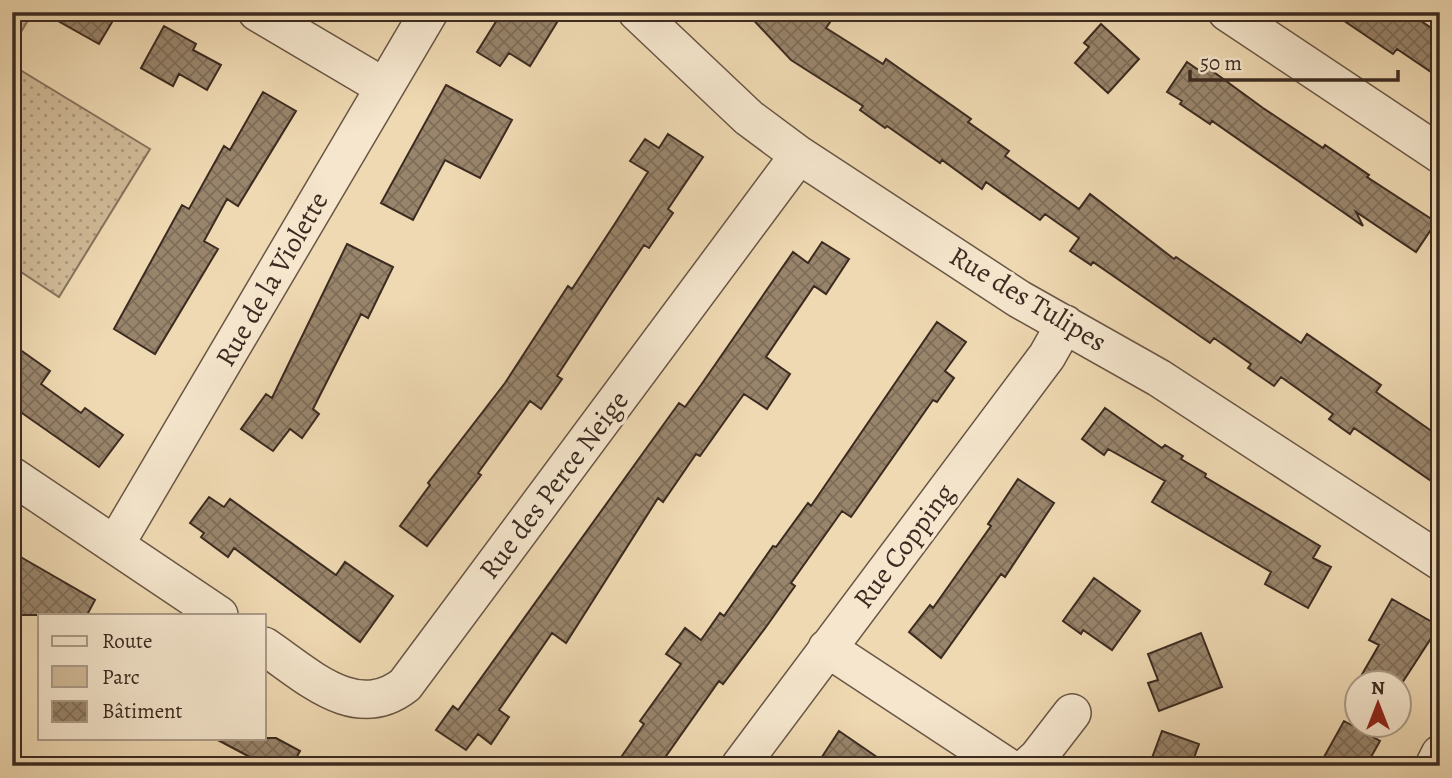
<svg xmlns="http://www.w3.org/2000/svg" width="1452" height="778" viewBox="0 0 1452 778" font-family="Alegreya,serif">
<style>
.green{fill:url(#green-dots);stroke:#86735d;stroke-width:2}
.building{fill:url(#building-cross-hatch);stroke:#3c2b21;stroke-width:2}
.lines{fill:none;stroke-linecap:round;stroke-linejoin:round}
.minor-casing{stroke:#695645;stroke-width:40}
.minor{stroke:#f5e6cd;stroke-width:37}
.labels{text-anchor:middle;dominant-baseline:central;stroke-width:7;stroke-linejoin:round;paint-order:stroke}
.street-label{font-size:28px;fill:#3c2b21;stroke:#f5e6cd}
</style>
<defs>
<pattern id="green-dots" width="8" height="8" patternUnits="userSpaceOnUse" patternTransform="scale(1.75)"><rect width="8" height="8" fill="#d1bb99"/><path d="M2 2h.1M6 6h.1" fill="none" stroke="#ab987c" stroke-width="1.8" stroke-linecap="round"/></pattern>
<pattern id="building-cross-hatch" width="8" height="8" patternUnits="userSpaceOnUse" patternTransform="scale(1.75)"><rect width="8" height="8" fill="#99856c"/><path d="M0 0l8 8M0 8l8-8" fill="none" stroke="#7e6d58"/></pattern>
</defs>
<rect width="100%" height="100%" fill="#efd9b2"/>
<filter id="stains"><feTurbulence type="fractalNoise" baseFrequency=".00286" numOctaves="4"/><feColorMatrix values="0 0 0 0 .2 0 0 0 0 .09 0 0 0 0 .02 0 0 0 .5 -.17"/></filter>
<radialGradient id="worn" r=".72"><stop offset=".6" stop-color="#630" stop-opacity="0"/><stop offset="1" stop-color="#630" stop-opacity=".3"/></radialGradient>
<path class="green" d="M 12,12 L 33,12 L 12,47 Z
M 12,65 L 150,149 L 59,297 L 12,266 Z"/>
<path class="building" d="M 42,12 L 118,12 L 99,44 Z
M 502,12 L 548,12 L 559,19 L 530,66 L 509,53 L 500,66 L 477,52 Z
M 746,12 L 837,12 L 826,28 L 883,64 L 886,59 L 971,119 L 968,122 L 1009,151 L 1005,156 L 1079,209 L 1090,194 L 1174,259 L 1176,257 L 1301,343 L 1307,334 L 1381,385 L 1376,392 L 1440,437 L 1440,487 L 1354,428 L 1350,434 L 1329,419 L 1333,414 L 1281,377 L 1274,386 L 1248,368 L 1251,364 L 1214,338 L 1210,343 L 1093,262 L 1091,265 L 1070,251 L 1079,238 L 1045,214 L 1040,220 L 986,182 L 982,189 L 942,160 L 940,163 L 887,126 L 885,128 L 860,110 L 863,106 L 791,60 Z
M 1331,12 L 1408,12 L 1440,34 L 1440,78 L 1397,49 L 1393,54 Z
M 1101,24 L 1139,59 L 1108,93 L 1075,63 L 1089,47 L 1084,43 Z
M 164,26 L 196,44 L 193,50 L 221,65 L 207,90 L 179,74 L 173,86 L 141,68 Z
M 1187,62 L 1200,71 L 1204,65 L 1263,108 L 1323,148 L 1325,145 L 1369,175 L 1367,177 L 1436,222 L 1416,252 L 1356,212 L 1363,226 L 1212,121 L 1210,124 L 1180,104 L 1182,101 L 1167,92 Z
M 446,85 L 512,120 L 480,178 L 445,160 L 413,220 L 381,203 Z
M 263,92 L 296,111 L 238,206 L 227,199 L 204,241 L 218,249 L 155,354 L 114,329 L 182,205 L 189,209 L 224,146 L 230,150 Z
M 668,134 L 703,157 L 668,209 L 673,213 L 649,248 L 644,245 L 609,297 L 557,376 L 562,379 L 541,409 L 530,401 L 478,473 L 481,475 L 427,546 L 400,526 L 430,485 L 428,483 L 505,383 L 568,286 L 572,289 L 614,225 L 648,172 L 630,161 L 645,139 L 659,148 Z
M 822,242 L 849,259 L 826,294 L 814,286 L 766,357 L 790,374 L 767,409 L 744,394 L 700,456 L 696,454 L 663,502 L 658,498 L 566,643 L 552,633 L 499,710 L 509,717 L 491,744 L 478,734 L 466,750 L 436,730 L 453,706 L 458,710 L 679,403 L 685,407 L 701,385 L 793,252 L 808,263 Z
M 347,244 L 393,267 L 368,318 L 361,314 L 313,409 L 319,414 L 302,438 L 290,429 L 273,451 L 241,429 L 266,394 L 272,398 Z
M 937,322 L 966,342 L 945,371 L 954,378 L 937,402 L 933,400 L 851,517 L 842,511 L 791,583 L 795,586 L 766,627 L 723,684 L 719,681 L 659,766 L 615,766 L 644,724 L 640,721 L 681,664 L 666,654 L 685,628 L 701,640 L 720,613 L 724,616 L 773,546 L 776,547 L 808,503 L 811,506 Z
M 12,344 L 50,371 L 41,384 L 81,413 L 85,408 L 123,435 L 99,467 L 12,406 Z
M 1105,408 L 1162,448 L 1165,445 L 1183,456 L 1181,459 L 1206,474 L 1205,477 L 1320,546 L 1313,558 L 1331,567 L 1308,608 L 1265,584 L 1271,572 L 1152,502 L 1165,481 L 1108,449 L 1104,455 L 1082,439 Z
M 1018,479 L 1054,503 L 1005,577 L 1001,574 L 941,658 L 909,632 L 930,605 L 933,608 L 991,526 L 988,524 Z
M 209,497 L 224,507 L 230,499 L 336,575 L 345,562 L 393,596 L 360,642 L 234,548 L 228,557 L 201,537 L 204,533 L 190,523 Z
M 12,552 L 95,600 L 87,615 L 12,615 Z
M 1094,578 L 1140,611 L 1112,650 L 1083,630 L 1081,634 L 1063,621 Z
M 1392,599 L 1439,626 L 1402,683 L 1357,683 L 1379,645 L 1369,640 Z
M 1201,633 L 1222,687 L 1159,711 L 1148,683 L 1158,680 L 1148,654 Z
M 1344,721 L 1380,741 L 1366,766 L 1319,766 Z
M 839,731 L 890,766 L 816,766 Z
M 1162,731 L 1199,744 L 1191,766 L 1149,766 Z
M 214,738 L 276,738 L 300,751 L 292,766 L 245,766 L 250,757 Z"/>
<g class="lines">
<defs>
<path id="minor" d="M 257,12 L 384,87
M 637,12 L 749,118 L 799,155 L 1019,299 L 1159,378 L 1440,561
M 1227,12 L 1440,154
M 12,476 L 219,615
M 115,545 L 429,12
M 264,646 C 306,674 355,724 405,685 L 799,155
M 827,648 L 1006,766
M 740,766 L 1047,356 L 1065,324
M 1028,766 L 1038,757 L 1072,713
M 1434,766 L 1440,754"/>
</defs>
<use href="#minor" class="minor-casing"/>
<use href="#minor" class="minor"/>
</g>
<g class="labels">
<g class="street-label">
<text transform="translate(272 279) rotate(-60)">Rue de la Violette</text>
<text transform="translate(1028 299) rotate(31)">Rue des Tulipes</text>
<text transform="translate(554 485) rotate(-53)">Rue des Perce Neige</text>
<text transform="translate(904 546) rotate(-53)">Rue Copping</text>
</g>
</g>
<rect width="1452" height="778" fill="none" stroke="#efd9b2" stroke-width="42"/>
<rect x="14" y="14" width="1424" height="750" fill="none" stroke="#3c2b21" stroke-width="3.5"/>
<rect x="21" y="21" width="1410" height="736" fill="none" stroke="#3c2b21" stroke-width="2"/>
<rect x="38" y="614" width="228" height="126" fill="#f5e6cd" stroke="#ab9b88" stroke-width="2"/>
<rect x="52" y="636" width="35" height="10" fill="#f5e6cd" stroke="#ab9b88" stroke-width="2"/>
<text x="102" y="648" font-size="21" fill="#3c2b21">Route</text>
<rect x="52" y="666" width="35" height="21" fill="#d1bb99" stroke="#ab9b88" stroke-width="2"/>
<text x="102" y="684" font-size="21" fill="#3c2b21">Parc</text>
<rect x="52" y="701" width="35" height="21" fill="url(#building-cross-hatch)" stroke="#ab9b88" stroke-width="2"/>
<text x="102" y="718" font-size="21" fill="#3c2b21">Bâtiment</text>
<g transform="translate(1378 704)"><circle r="33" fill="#f5e6cd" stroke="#ab9b88" stroke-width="2"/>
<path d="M0-5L12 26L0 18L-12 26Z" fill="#8f2418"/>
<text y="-10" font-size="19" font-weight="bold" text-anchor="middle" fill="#3c2b21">N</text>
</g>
<path d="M1190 70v10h208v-10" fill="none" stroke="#3c2b21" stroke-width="3.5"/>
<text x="1200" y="70" font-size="21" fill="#3c2b21" stroke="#f5e6cd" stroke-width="5" paint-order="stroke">50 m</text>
<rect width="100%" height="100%" filter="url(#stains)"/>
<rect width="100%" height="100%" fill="url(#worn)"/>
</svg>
